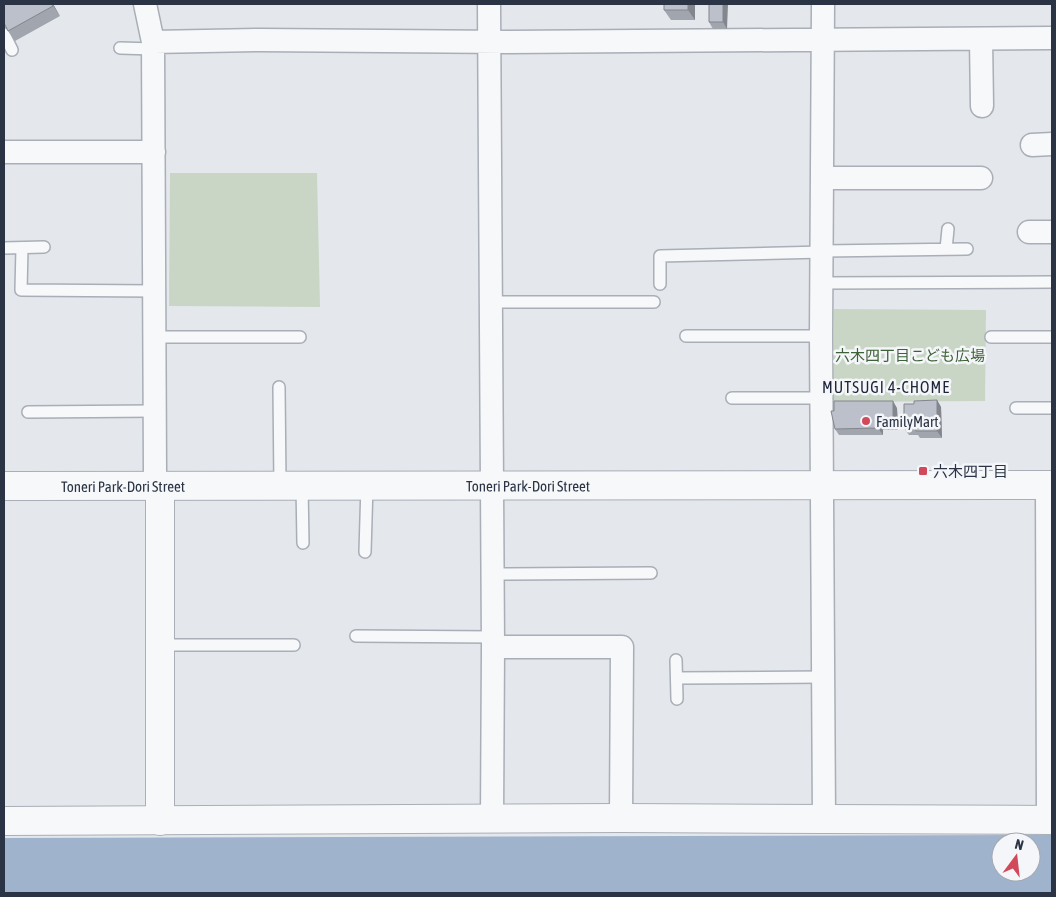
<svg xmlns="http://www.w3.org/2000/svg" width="1056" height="897" viewBox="0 0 1056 897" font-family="'Asap Condensed','Noto Sans JP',sans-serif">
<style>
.green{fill:#c9d6c5}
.water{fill:#9fb4cc;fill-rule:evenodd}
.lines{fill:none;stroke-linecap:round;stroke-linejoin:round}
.service-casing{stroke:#a9aeb7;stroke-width:14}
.minor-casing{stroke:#a9aeb7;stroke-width:25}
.tertiary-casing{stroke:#a9aeb7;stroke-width:30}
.service{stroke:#f7f8fa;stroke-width:11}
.minor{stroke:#f7f8fa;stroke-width:22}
.tertiary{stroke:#f7f8fa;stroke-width:28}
.wall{fill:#a1a5ae}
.shaded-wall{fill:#83868d}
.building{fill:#bbc0ca;stroke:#83868d}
.poi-dot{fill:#d1495b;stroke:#f4f6f9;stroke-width:2}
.labels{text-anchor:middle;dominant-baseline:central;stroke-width:5;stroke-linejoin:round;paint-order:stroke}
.park-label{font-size:15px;fill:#3f6138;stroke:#f4f6f9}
.poi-label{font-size:15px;fill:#2b3445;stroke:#f4f6f9;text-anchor:start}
.street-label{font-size:15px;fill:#2b3445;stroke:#f4f6f9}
.neighbourhood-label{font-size:16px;letter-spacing:1px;fill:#1d2536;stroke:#f4f6f9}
</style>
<rect width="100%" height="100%" fill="#e4e7ec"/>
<path class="green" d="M 170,173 L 317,173 L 320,307 L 169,306 Z
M 834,309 L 986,310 L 985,401 L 834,402 Z"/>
<path class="water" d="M 1052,835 L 1052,893 L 4,893 L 4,838 ZM 1001,842 L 1031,842 L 1031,872 L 1001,872 Z"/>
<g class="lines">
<defs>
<path id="service" d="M 4,34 L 12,50
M 120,48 L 153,49
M 4,248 L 44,247
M 22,248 L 21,290 L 154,291
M 946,249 L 948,229
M 823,251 L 967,249
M 823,283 L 1052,282
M 660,284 L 660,256 L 823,252
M 491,302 L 654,302
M 686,336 L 821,336
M 155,337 L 300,337
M 991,337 L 1052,337
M 279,387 L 280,486
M 732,398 L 822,398
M 1016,408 L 1052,408
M 28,412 L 155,411
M 302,485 L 303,543
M 365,552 L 367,485
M 493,574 L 651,573
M 356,636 L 493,637
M 160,645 L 294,645
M 676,660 L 677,699
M 677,678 L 824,677"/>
<path id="minor" d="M 145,4 L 153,42 L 155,473 L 157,487
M 489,4 L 493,647 L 492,819
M 823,4 L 821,336 L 824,820
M 981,39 L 982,106
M 153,42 L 260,40 L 508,42 L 1052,38
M 1032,145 L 1052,144
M 4,152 L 154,152
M 822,178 L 981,178
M 1029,232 L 1052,232
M 1047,485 L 1048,820
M 493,647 L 622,647 L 621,818"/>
<g id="tertiary">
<path id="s1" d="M 4,486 L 1052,485"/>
<path d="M 157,487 L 160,498 L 160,821"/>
<path d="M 4,821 L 621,818 L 1052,820"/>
</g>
</defs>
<use href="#service" class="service-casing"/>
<use href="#minor" class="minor-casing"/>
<use href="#tertiary" class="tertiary-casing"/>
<use href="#service" class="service"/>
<use href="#minor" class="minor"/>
<use href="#tertiary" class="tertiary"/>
</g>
<path class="wall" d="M 53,4 L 60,16 L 15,41 L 8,31 Z
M 664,4 L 695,4 L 695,20 L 671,20 L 664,10 Z
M 709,4 L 727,4 L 727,29 L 713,29 L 709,22 Z
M 937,400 L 941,407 L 942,438 L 920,438 L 918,435 L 909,435 L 904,428 L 914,404 Z
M 897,408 L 898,430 L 883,430 L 883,435 L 839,435 L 835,429 Z"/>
<path class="shaded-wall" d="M 52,4 L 53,4 L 60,16 Z
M 688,4 L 695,4 L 695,20 L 688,10 Z
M 723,4 L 728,4 L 727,29 L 723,22 Z
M 937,400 L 941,407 L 942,438 L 937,431 Z
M 893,401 L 897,408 L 898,430 L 893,424 Z
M 878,424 L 883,430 L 883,435 L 878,428 Z"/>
<path class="building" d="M 4,4 L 52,4 L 53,6 L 8,31 L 4,23 Z
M 664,4 L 688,4 L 688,10 L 664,10 Z
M 709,4 L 723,4 L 723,22 L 709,22 Z
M 937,400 L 937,431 L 916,431 L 915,428 L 904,428 L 904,404 L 914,404 L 914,401 Z
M 834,401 L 893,401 L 893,424 L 878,424 L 878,428 L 835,429 L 831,411 L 834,411 Z"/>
<g class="poi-dot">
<circle cx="866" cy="421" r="5"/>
<rect x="918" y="466" width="10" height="10" rx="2.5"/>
</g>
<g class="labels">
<g class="park-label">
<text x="910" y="355">六木四丁目こども広場</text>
</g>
<g class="poi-label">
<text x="876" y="421">FamilyMart</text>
<text x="933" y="471">六木四丁目</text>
</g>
<g class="street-label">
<text stroke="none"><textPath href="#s1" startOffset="119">Toneri Park-Dori Street</textPath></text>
<text stroke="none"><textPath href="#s1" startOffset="524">Toneri Park-Dori Street</textPath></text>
</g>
<g class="neighbourhood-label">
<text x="886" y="387">MUTSUGI 4-CHOME</text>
</g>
</g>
<rect width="1056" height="897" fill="none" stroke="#2b3445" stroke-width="10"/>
<g transform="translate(1016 857) rotate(15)"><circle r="24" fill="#f4f6f9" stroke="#a4a8b1"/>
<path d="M0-4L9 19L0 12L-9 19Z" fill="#d1495b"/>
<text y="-8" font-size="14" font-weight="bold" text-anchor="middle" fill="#2b3445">N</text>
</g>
</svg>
